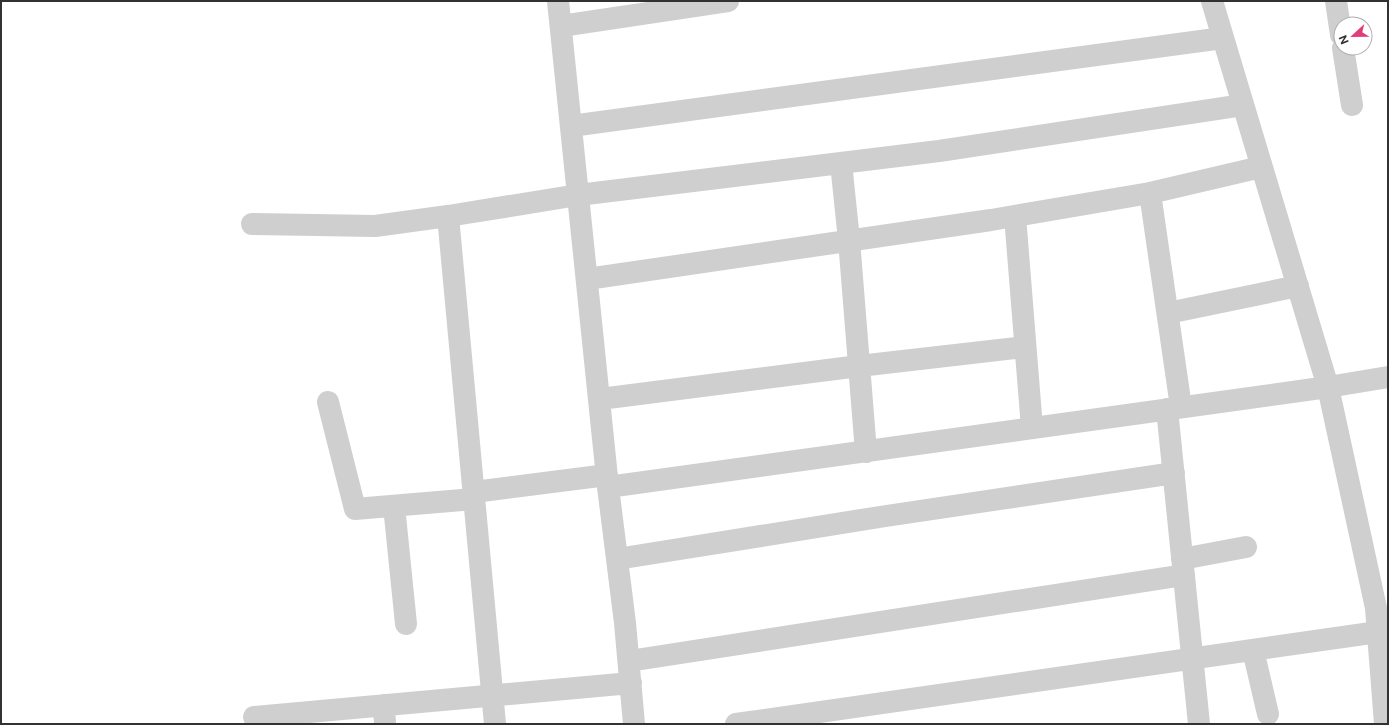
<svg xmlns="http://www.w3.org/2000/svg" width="1389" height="725" viewBox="0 0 1389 725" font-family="'Public Sans',sans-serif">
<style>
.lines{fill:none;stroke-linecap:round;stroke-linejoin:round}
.minor{stroke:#cfcfcf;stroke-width:22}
</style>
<rect width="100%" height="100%" fill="#fff"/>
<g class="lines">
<path class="minor" d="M 558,1 L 608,487 L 625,623 L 634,724
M 1212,1 L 1328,387 L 1376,608 L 1385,724
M 1336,1 L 1341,35
M 561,26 L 728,1
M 1343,48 L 1352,105
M 571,126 L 1223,38
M 841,163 L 849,240 L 866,452
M 1150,193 L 1181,407
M 448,216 L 495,724
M 1015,216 L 1032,428
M 252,224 L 375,226 L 448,216 L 578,195 L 939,151 L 1243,105
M 587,279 L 991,220 L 1150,193 L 1261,167
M 1168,313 L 1298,286
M 600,399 L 859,366 L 1025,347
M 328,402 L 355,509 L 474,499
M 1167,409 L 1199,724
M 608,487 L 1328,387 L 1388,377
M 474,492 L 607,475
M 394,506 L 406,624
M 617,559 L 886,516 L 1174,473
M 1182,559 L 1246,547
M 1253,650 L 1268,714
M 629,661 L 1184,575
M 384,705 L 385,724
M 254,717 L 631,683
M 736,724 L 1378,632"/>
</g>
<rect width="1389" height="725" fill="none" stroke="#323232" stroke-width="4"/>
<g transform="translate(1353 36) rotate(248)"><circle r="19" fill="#ffffff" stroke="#adadad"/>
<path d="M0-3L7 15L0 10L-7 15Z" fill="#e03d7a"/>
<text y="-6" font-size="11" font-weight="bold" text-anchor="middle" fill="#323232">N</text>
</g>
</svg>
